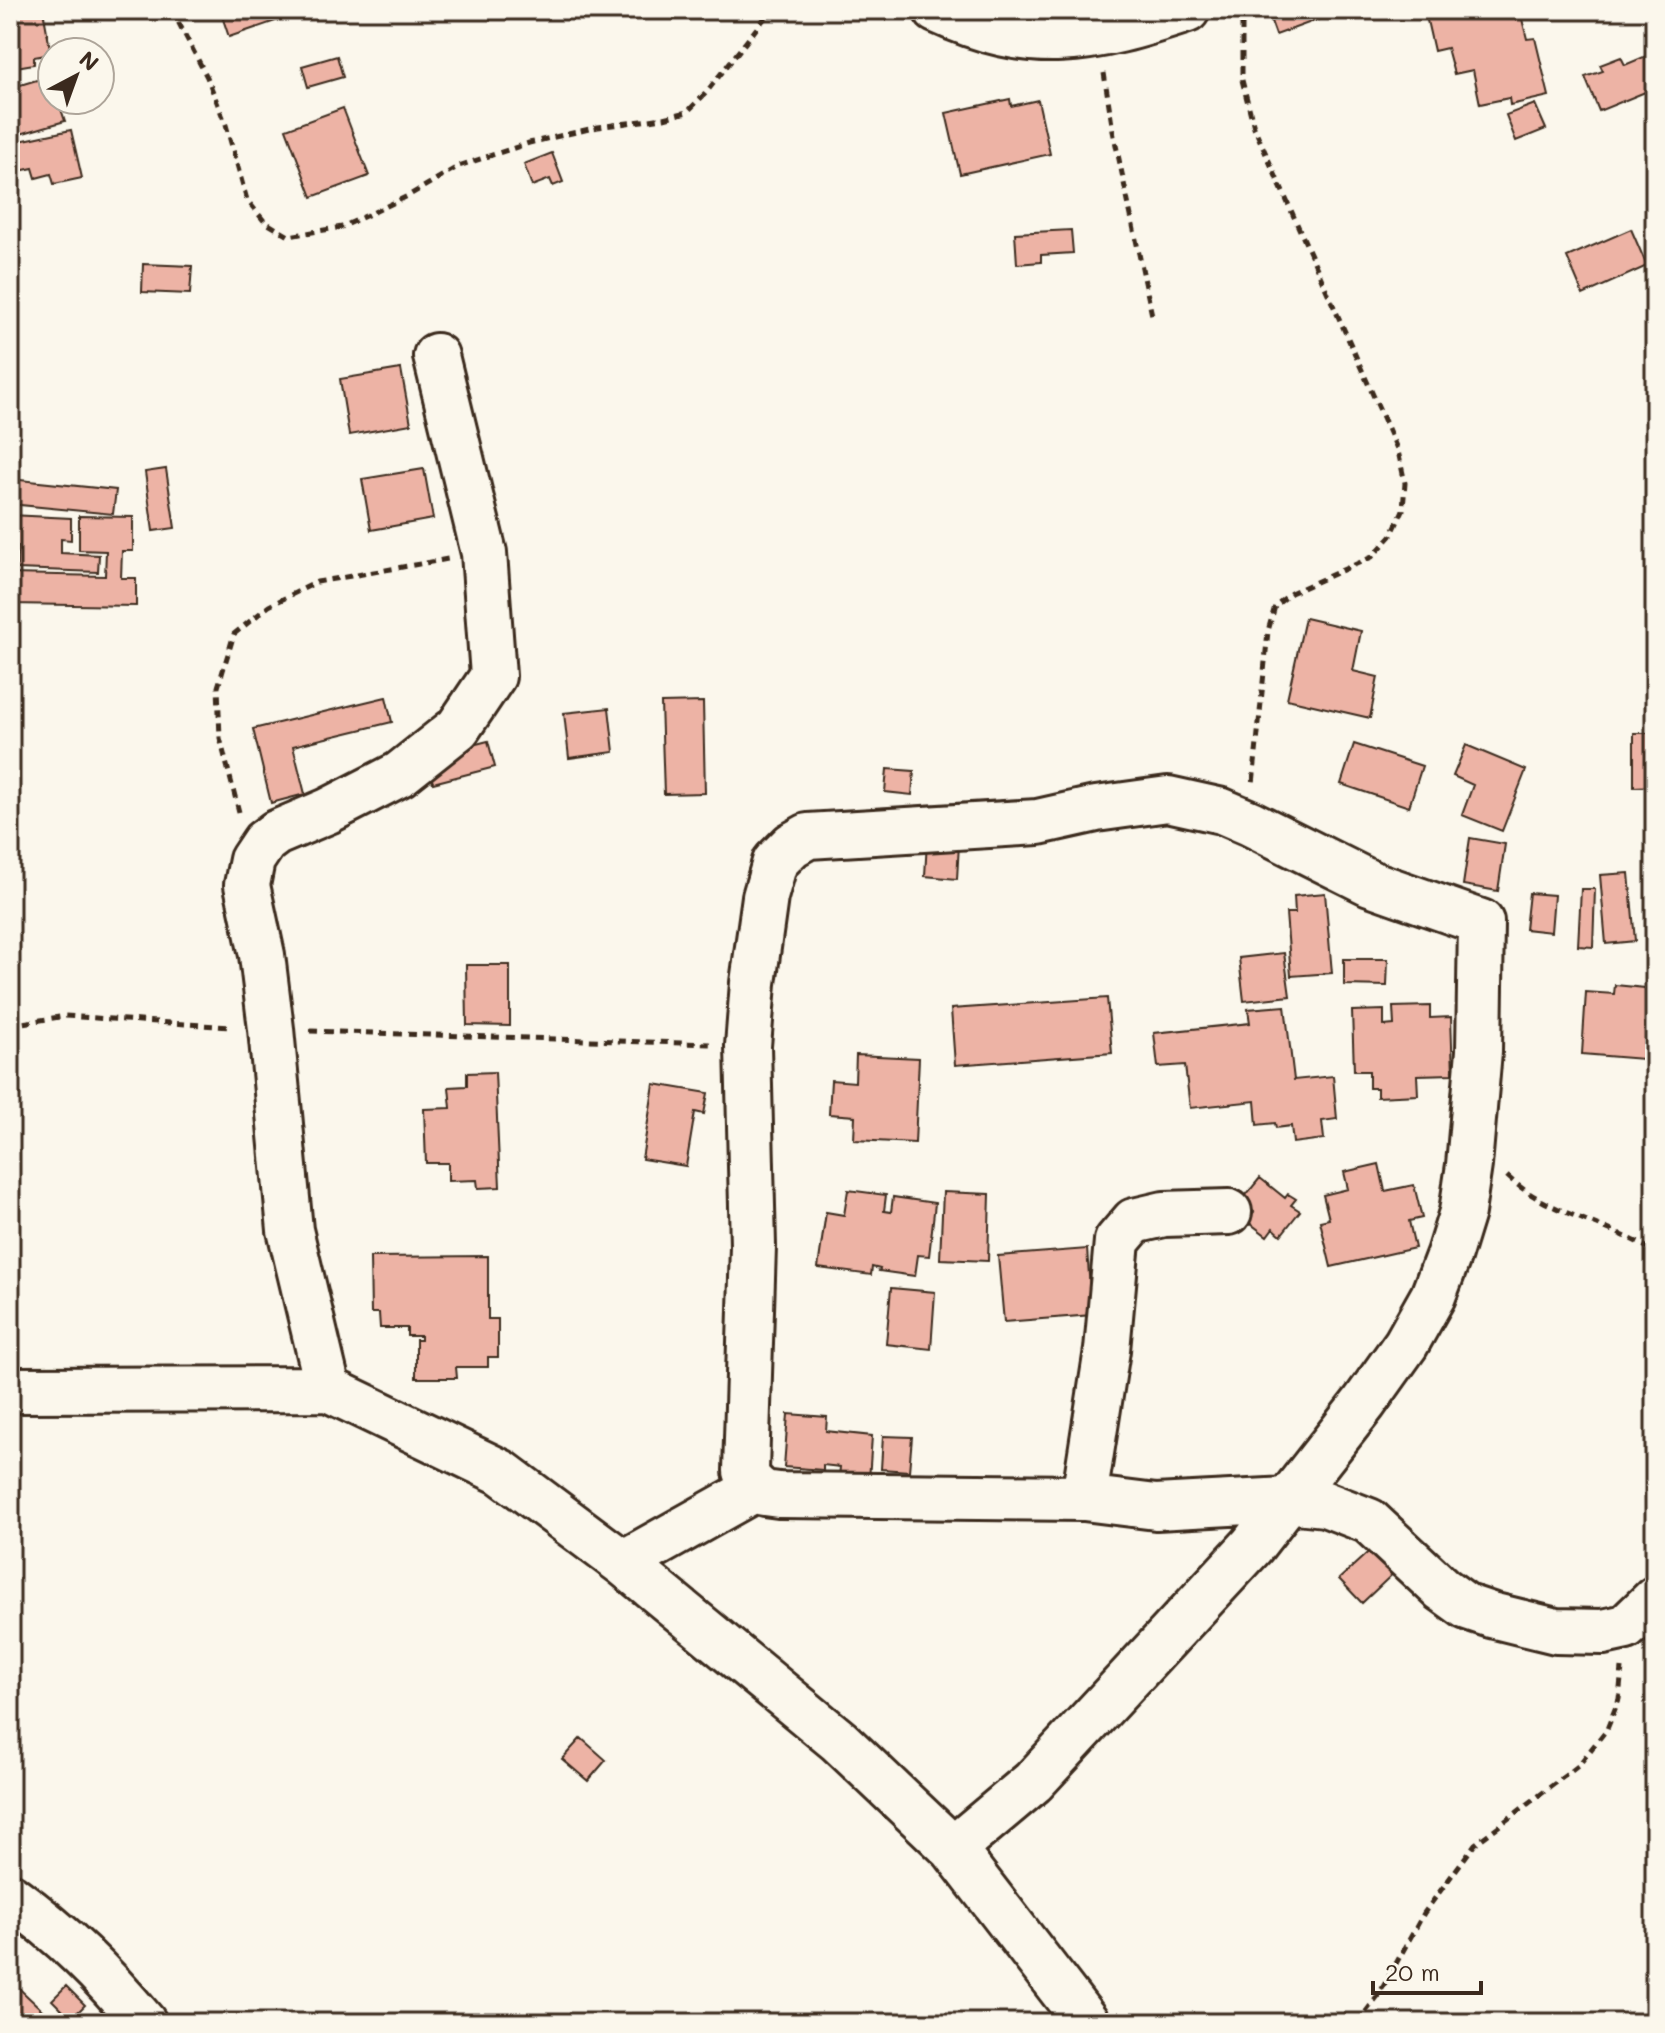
<svg xmlns="http://www.w3.org/2000/svg" width="1665" height="2033" viewBox="0 0 1665 2033" font-family="Mali,sans-serif">
<style>
.building{fill:#edb3a5;stroke:#3b2a1e;stroke-width:2}
.lines{fill:none;stroke-linecap:round;stroke-linejoin:round}
.minor-casing{stroke:#3b2a1e;stroke-width:50}
.path{stroke:#3b2a1e;stroke-width:5;stroke-dasharray:8 6;stroke-linecap:butt}
.minor{stroke:#fbf7ec;stroke-width:44}
</style>
<rect width="100%" height="100%" fill="#fbf7ec"/>
<filter id="ink" filterUnits="userSpaceOnUse"><feTurbulence type="fractalNoise" baseFrequency=".0125" numOctaves="2"/><feDisplacementMap in="SourceGraphic" scale="16" xChannelSelector="R" yChannelSelector="G"/><feConvolveMatrix kernelMatrix="1 2 1 2 8 2 1 2 1" color-interpolation-filters="sRGB"/></filter>
<g filter="url(#ink)">
<path class="building" d="M 10,10 L 43,10 L 51,54 L 34,57 L 34,64 L 10,68 Z
M 220,10 L 294,10 L 296,14 L 229,37 Z
M 1267,10 L 1344,10 L 1276,35 Z
M 1452,10 L 1489,10 L 1490,18 L 1520,11 L 1527,39 L 1535,38 L 1549,96 L 1510,105 L 1509,98 L 1480,104 L 1473,70 L 1454,74 L 1447,48 L 1434,51 L 1426,16 Z
M 337,56 L 343,77 L 308,87 L 302,66 Z
M 1646,56 L 1655,79 L 1655,88 L 1599,111 L 1585,77 L 1603,71 L 1600,65 L 1621,57 L 1625,65 Z
M 50,76 L 52,100 L 58,100 L 65,121 L 10,137 L 10,88 Z
M 1010,99 L 1011,106 L 1038,100 L 1050,154 L 960,174 L 946,113 Z
M 1535,104 L 1546,129 L 1516,141 L 1506,115 Z
M 343,108 L 369,176 L 312,197 L 286,129 Z
M 71,130 L 82,178 L 54,184 L 51,174 L 36,178 L 33,168 L 10,173 L 10,143 Z
M 552,153 L 563,182 L 553,186 L 550,179 L 532,186 L 524,164 Z
M 1631,229 L 1647,266 L 1583,295 L 1567,257 Z
M 1071,230 L 1073,253 L 1041,255 L 1041,262 L 1017,264 L 1015,233 Z
M 143,264 L 192,266 L 190,294 L 142,292 Z
M 401,369 L 411,424 L 349,435 L 340,379 Z
M 166,469 L 175,528 L 153,531 L 145,472 Z
M 424,469 L 433,519 L 371,530 L 362,479 Z
M 10,479 L 116,490 L 113,514 L 10,504 Z
M 10,515 L 71,518 L 71,540 L 61,539 L 61,553 L 99,555 L 98,572 L 17,569 L 18,546 L 10,546 Z
M 79,516 L 133,517 L 133,551 L 122,551 L 121,578 L 136,578 L 136,606 L 10,604 L 10,574 L 105,576 L 106,551 L 79,550 Z
M 1305,618 L 1361,631 L 1353,671 L 1378,677 L 1370,718 L 1287,699 Z
M 386,697 L 392,722 L 293,746 L 305,794 L 271,803 L 253,729 Z
M 703,702 L 705,793 L 664,794 L 661,703 Z
M 609,708 L 614,752 L 569,758 L 564,713 Z
M 1634,733 L 1655,733 L 1655,786 L 1634,787 Z
M 488,741 L 495,767 L 433,783 L 426,757 Z
M 1354,744 L 1422,766 L 1409,807 L 1341,784 Z
M 1466,745 L 1526,770 L 1502,831 L 1462,815 L 1473,785 L 1453,776 Z
M 887,769 L 914,771 L 912,795 L 885,792 Z
M 1470,838 L 1505,844 L 1498,891 L 1463,885 Z
M 927,841 L 959,844 L 957,879 L 925,876 Z
M 1629,873 L 1635,941 L 1606,944 L 1600,875 Z
M 1581,889 L 1595,889 L 1593,947 L 1578,946 Z
M 1325,893 L 1332,973 L 1291,976 L 1286,913 L 1295,913 L 1294,896 Z
M 1529,893 L 1554,895 L 1551,932 L 1525,929 Z
M 1284,953 L 1290,996 L 1244,1001 L 1239,958 Z
M 1344,959 L 1388,959 L 1387,986 L 1344,985 Z
M 466,965 L 510,965 L 510,1026 L 467,1025 Z
M 1615,985 L 1655,989 L 1655,1060 L 1582,1054 L 1586,992 L 1614,994 Z
M 1107,998 L 1112,1053 L 955,1065 L 951,1009 Z
M 1285,1006 L 1294,1080 L 1333,1076 L 1337,1119 L 1322,1121 L 1324,1139 L 1293,1143 L 1291,1126 L 1276,1128 L 1275,1123 L 1257,1125 L 1255,1101 L 1190,1108 L 1185,1065 L 1158,1067 L 1154,1033 L 1250,1023 L 1248,1009 Z
M 1430,1006 L 1430,1018 L 1451,1017 L 1453,1074 L 1417,1075 L 1418,1095 L 1377,1097 L 1377,1088 L 1369,1088 L 1369,1071 L 1354,1071 L 1352,1011 L 1384,1010 L 1384,1026 L 1394,1025 L 1393,1007 Z
M 856,1055 L 919,1058 L 915,1143 L 854,1140 L 855,1116 L 829,1114 L 831,1080 L 855,1082 Z
M 495,1072 L 500,1187 L 478,1188 L 477,1180 L 448,1181 L 448,1163 L 426,1163 L 424,1109 L 451,1108 L 449,1087 L 467,1086 L 467,1073 Z
M 654,1084 L 708,1093 L 704,1114 L 695,1112 L 686,1166 L 642,1159 Z
M 1379,1164 L 1385,1191 L 1414,1185 L 1422,1218 L 1409,1221 L 1415,1248 L 1331,1267 L 1320,1221 L 1329,1219 L 1323,1195 L 1348,1189 L 1344,1172 Z
M 1260,1178 L 1285,1198 L 1288,1194 L 1296,1199 L 1291,1205 L 1300,1211 L 1281,1235 L 1273,1228 L 1267,1236 L 1247,1221 L 1254,1212 L 1241,1201 Z
M 848,1190 L 886,1195 L 884,1211 L 891,1212 L 893,1197 L 935,1203 L 929,1256 L 918,1255 L 915,1276 L 879,1271 L 880,1269 L 872,1267 L 871,1275 L 818,1268 L 826,1212 L 844,1215 Z
M 943,1192 L 990,1194 L 988,1261 L 940,1259 Z
M 1087,1249 L 1092,1315 L 1004,1322 L 998,1256 Z
M 488,1256 L 488,1319 L 498,1319 L 498,1357 L 488,1357 L 488,1367 L 456,1367 L 457,1378 L 416,1378 L 416,1340 L 421,1340 L 421,1336 L 407,1336 L 407,1328 L 380,1328 L 379,1313 L 371,1313 L 370,1257 Z
M 891,1288 L 935,1292 L 931,1349 L 886,1344 Z
M 788,1414 L 827,1417 L 826,1431 L 872,1436 L 869,1480 L 839,1477 L 840,1467 L 823,1465 L 823,1470 L 784,1467 Z
M 883,1436 L 912,1437 L 909,1471 L 881,1469 Z
M 1377,1544 L 1399,1568 L 1362,1603 L 1339,1579 Z
M 581,1738 L 606,1760 L 588,1781 L 562,1759 Z
M 10,1980 L 56,2023 L 10,2023 Z
M 66,1986 L 85,2005 L 71,2019 L 52,2000 Z"/>
<g class="lines">
<defs>
<path id="minor" d="M 936,10 C 1033,55 1090,42 1187,10
M 328,1389 L 290,1230 L 271,1029 L 262,955 L 247,885 L 252,860 L 264,842 L 276,833 L 328,811 L 400,774 L 458,728 L 493,676 L 484,553 L 436,356
M 10,1390 L 328,1389 L 501,1472 L 623,1563 L 757,1488 L 764,1493 L 779,1495 L 1084,1498 L 1156,1507 L 1287,1500 L 1325,1504 L 1369,1521 L 1442,1589 L 1467,1607 L 1491,1615 L 1556,1631 L 1603,1632 L 1626,1627 L 1655,1599
M 757,1488 L 749,1480 L 746,1471 L 753,1246 L 748,1046 L 753,983 L 765,897 L 775,862 L 792,845 L 808,836 L 1038,822 L 1096,809 L 1168,799 L 1222,811 L 1250,823 L 1370,883 L 1481,922 L 1479,1051 L 1469,1165 L 1462,1212 L 1449,1254 L 1433,1296 L 1406,1344 L 1364,1403 L 1252,1546 L 1033,1782 L 953,1849
M 1084,1498 L 1107,1350 L 1117,1241 L 1134,1221 L 1164,1214 L 1229,1212
M 623,1563 L 839,1741 L 953,1849 L 1087,2023
M 10,1896 C 64,1935 102,1973 144,2023"/>
</defs>
<use href="#minor" class="minor-casing"/>
<path class="path" d="M 172,10 L 207,77 L 226,125 L 247,200 L 265,222 L 289,236 L 342,227 L 408,196 L 459,166 L 529,143 L 598,127 L 664,118 L 687,112 L 705,94 L 771,10
M 1242,10 L 1242,80 L 1254,127 L 1398,451 L 1405,483 L 1403,510 L 1391,536 L 1372,557 L 1291,593 L 1275,606 L 1268,631 L 1253,784
M 1104,73 L 1113,131 L 1153,320
M 239,812 L 220,738 L 218,687 L 234,634 L 269,606 L 317,582 L 448,559
M 10,1025 L 65,1016 L 232,1027
M 310,1031 L 711,1044
M 1507,1176 C 1549,1215 1608,1223 1655,1252
M 1357,2023 L 1378,1996 L 1424,1913 L 1475,1844 L 1578,1766 L 1607,1729 L 1619,1699 L 1622,1668"/>
<use href="#minor" class="minor"/>
</g>
</g>
<rect width="1665" height="2033" fill="none" stroke="#fbf7ec" stroke-width="40"/>
<rect x="20" y="20" width="1625" height="1993" fill="none" stroke="#3b2a1e" stroke-width="3" filter="url(#ink)"/>
<g transform="translate(76 76) rotate(41)"><circle r="38" fill="#fbf7ec" stroke="#aea59a" stroke-width="2"/>
<path d="M0-6L14 30L0 20L-14 30Z" fill="#3b2a1e"/>
<text y="-12" font-size="22" font-weight="bold" text-anchor="middle" fill="#3b2a1e">N</text>
</g>
<path d="M1373 1981v12h108v-12" fill="none" stroke="#3b2a1e" stroke-width="4"/>
<text x="1385" y="1981" font-size="24" fill="#3b2a1e" stroke="#fbf7ec" stroke-width="6" paint-order="stroke">20 m</text>
</svg>
